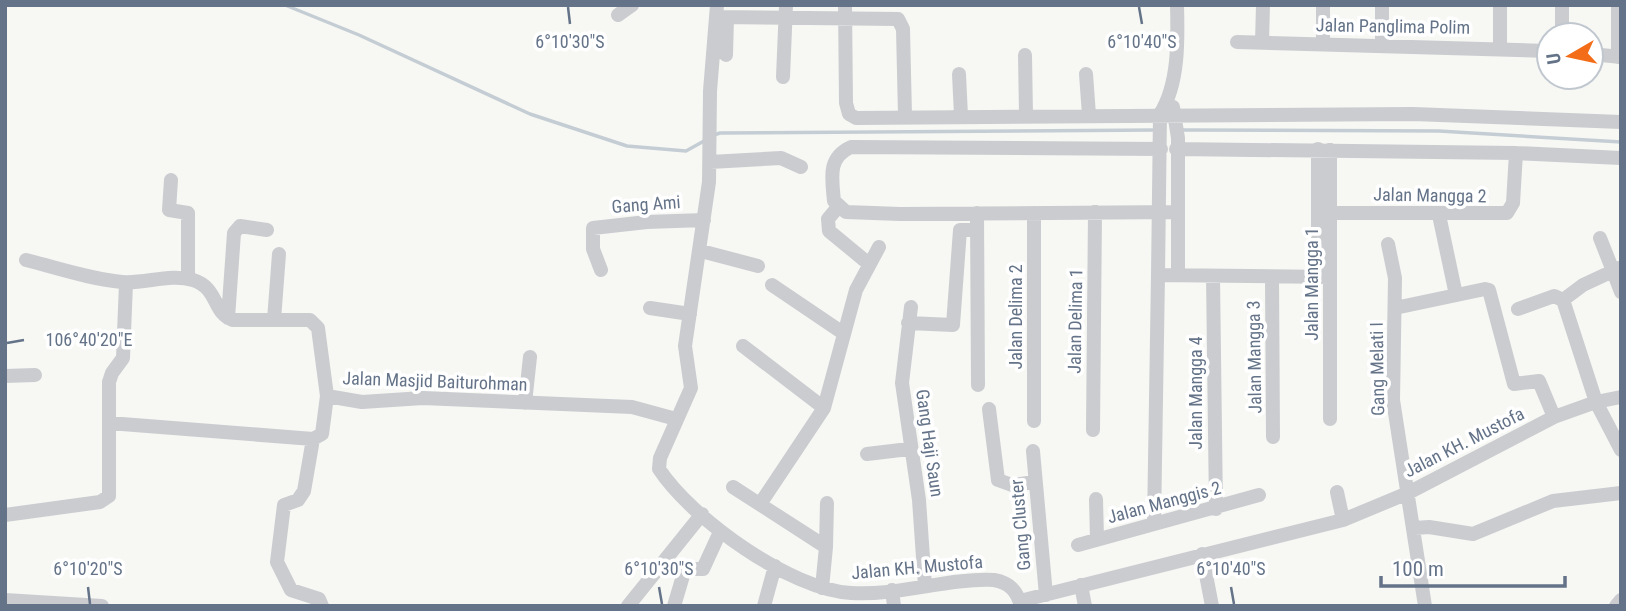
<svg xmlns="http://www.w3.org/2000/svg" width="1626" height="611" viewBox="0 0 1626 611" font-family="'Roboto Condensed',sans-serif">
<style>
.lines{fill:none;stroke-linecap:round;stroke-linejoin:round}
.stream{stroke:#c5cdd4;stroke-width:3.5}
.minor{stroke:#caccd0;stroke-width:14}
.ticks{fill:none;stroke:#647388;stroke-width:2.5}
.labels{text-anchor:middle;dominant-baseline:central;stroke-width:7;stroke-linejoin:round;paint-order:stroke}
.street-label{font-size:18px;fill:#647388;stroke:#fff}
.ticks-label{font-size:18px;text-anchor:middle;fill:#647388;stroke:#fff;stroke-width:7;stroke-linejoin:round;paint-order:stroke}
</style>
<rect width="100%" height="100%" fill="#f7f8f4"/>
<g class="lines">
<path class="stream" d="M 285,5 L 359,35 L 530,114 L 627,146 L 686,151 L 704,141
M 1182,130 L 1439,131 L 1621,142
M 714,135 L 720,133 L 1157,130"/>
<path class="minor" d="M 717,5 L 710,91 L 709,182 L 685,346 L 691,388 L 660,458 L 659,469 C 692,519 791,590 851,593 C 899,596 946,578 994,580 C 1010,583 1017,591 1021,606
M 845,5 L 846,103 L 849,114 L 856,118 L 1413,114 L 1621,122
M 1562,5 L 1562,35
M 618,15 L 632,5
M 717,17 L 898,19 L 903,29 L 905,116
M 1237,42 L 1549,51
M 1262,43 L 1263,5
M 1323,43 L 1323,5
M 1382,44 L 1382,5
M 1500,47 L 1500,5
M 1591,54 L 1621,57
M 726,55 L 727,18
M 1025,55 L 1026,115
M 1618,57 L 1618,5
M 959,74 L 961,116
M 1086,74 L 1089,115
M 783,77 L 786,5
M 1173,107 L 1178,138 L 1178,275
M 1161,149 L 851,147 C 827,158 832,178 834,201 L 846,212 L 900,214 L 1177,212
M 1176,149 L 1516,153 L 1621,158
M 710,162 L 781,158 L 801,167
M 171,180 L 169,210 L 188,213 L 188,279
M 838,207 L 828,219 L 829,231 L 869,264
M 977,213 L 978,385
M 1034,213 L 1034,421
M 1331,213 L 1507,213 L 1513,203 L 1516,153
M 1439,215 L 1456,295
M 1388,244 L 1395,278 L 1393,400 L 1425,606
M 701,251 L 758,266
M 26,260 C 58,268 90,279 122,282 C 145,284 170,273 193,280 C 219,288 212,313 233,320 L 310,320 L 318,328 L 327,396 L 362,402 L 423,398 L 632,407 L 676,419
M 1619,268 L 1613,271 L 1621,292
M 601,270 L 593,249 L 593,228 L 647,222 L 704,220
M 1158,275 L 1160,114 C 1179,84 1178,40 1177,5
M 1213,277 L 1216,509
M 1272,277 L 1273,437
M 1318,277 L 1318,149
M 772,285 L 843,333
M 1563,300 L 1583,285 L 1613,271 L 1600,238
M 911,307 L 902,383 L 919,500 L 925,586
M 650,308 L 690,314
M 1395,308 L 1485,289 L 1489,290 L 1514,384 L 1539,381 L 1554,417
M 1518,309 L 1554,296 L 1563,300 L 1596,402 L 1621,450
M 228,318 L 234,233 L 240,226 L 267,230
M 274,320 L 279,254
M 908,323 L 953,325 L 960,230 L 977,230
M 743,346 L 824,408
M 5,376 L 35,375
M 525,403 L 530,357
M 989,409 L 998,480 L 1012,485 L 1035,482
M 1330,419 L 1330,150
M 109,423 L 313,439 L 322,434 L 327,396
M 1093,430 L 1095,212
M 313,439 L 304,491 L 298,500 L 284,505 L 277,562 L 291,590 L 319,599 L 322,606
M 1033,451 L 1046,595
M 867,454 L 909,449
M 733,487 L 826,547 L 822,588
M 1337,492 L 1343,520
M 1096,499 L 1097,539
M 760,504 L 824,408 L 856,290 L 879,247
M 5,515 L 100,502 L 109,496 L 109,382 L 112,373 L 123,358 L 126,283
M 1154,524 L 1158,275 L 1330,277
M 1415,528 L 1429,527 L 1473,534 L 1553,501 L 1621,493
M 1078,545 L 1259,495
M 826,547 L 827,503
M 1202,554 L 1212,606
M 1081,585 L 1085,606
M 892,590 L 894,606
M 5,600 L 102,606
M 1020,601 L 1343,520 L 1408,493 L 1554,417 L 1596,402 L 1621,397
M 628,606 L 702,514
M 674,606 L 685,569 L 703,569 L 720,532
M 764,606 L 775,566
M 1616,606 L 1621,600"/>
</g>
<path class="ticks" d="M 568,7 L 570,24M 1139,7 L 1142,24M 7,343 L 24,340M 88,587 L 90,604M 659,587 L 662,604M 1231,587 L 1234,604"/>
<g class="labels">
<g class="street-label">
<text transform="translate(1393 26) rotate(1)">Jalan Panglima Polim</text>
<text transform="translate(1430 195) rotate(1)">Jalan Mangga 2</text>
<text transform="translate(646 204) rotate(-4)">Gang Ami</text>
<text transform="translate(1311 284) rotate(-90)">Jalan Mangga 1</text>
<text transform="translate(1015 317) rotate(-90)">Jalan Delima 2</text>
<text transform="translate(1075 321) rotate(-89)">Jalan Delima 1</text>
<text transform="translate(1254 357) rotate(-91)">Jalan Mangga 3</text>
<text transform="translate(1377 369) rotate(-91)">Gang Melati I</text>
<text transform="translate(435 381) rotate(2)">Jalan Masjid Baiturohman</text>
<text transform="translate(1195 393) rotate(-90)">Jalan Mangga 4</text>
<text transform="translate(1464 442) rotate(-27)">Jalan KH. Mustofa</text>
<text transform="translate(930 443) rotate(82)">Gang Haji Saun</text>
<text transform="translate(1164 502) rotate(-15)">Jalan Manggis 2</text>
<text transform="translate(1020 525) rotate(-95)">Gang Cluster</text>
<text transform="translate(917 567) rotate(-5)">Jalan KH. Mustofa</text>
</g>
</g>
<g class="ticks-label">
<text x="570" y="48">6°10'30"S</text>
<text x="1142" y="48">6°10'40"S</text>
<text x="89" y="346">106°40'20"E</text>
<text x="88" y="575">6°10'20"S</text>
<text x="659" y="575">6°10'30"S</text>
<text x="1231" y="575">6°10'40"S</text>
</g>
<rect width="1626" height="611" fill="none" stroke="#647388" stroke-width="14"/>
<g transform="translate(1570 56) rotate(261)"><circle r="33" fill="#ffffff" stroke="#c1c7cf" stroke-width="2"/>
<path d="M0-5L12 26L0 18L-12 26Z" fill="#f36d19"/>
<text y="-10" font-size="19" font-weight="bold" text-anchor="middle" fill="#647388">U</text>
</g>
<path d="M1381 576v10h184v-10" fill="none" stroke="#647388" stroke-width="3.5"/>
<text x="1392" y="576" font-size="21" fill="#647388" stroke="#ffffff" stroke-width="5" paint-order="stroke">100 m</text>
</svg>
